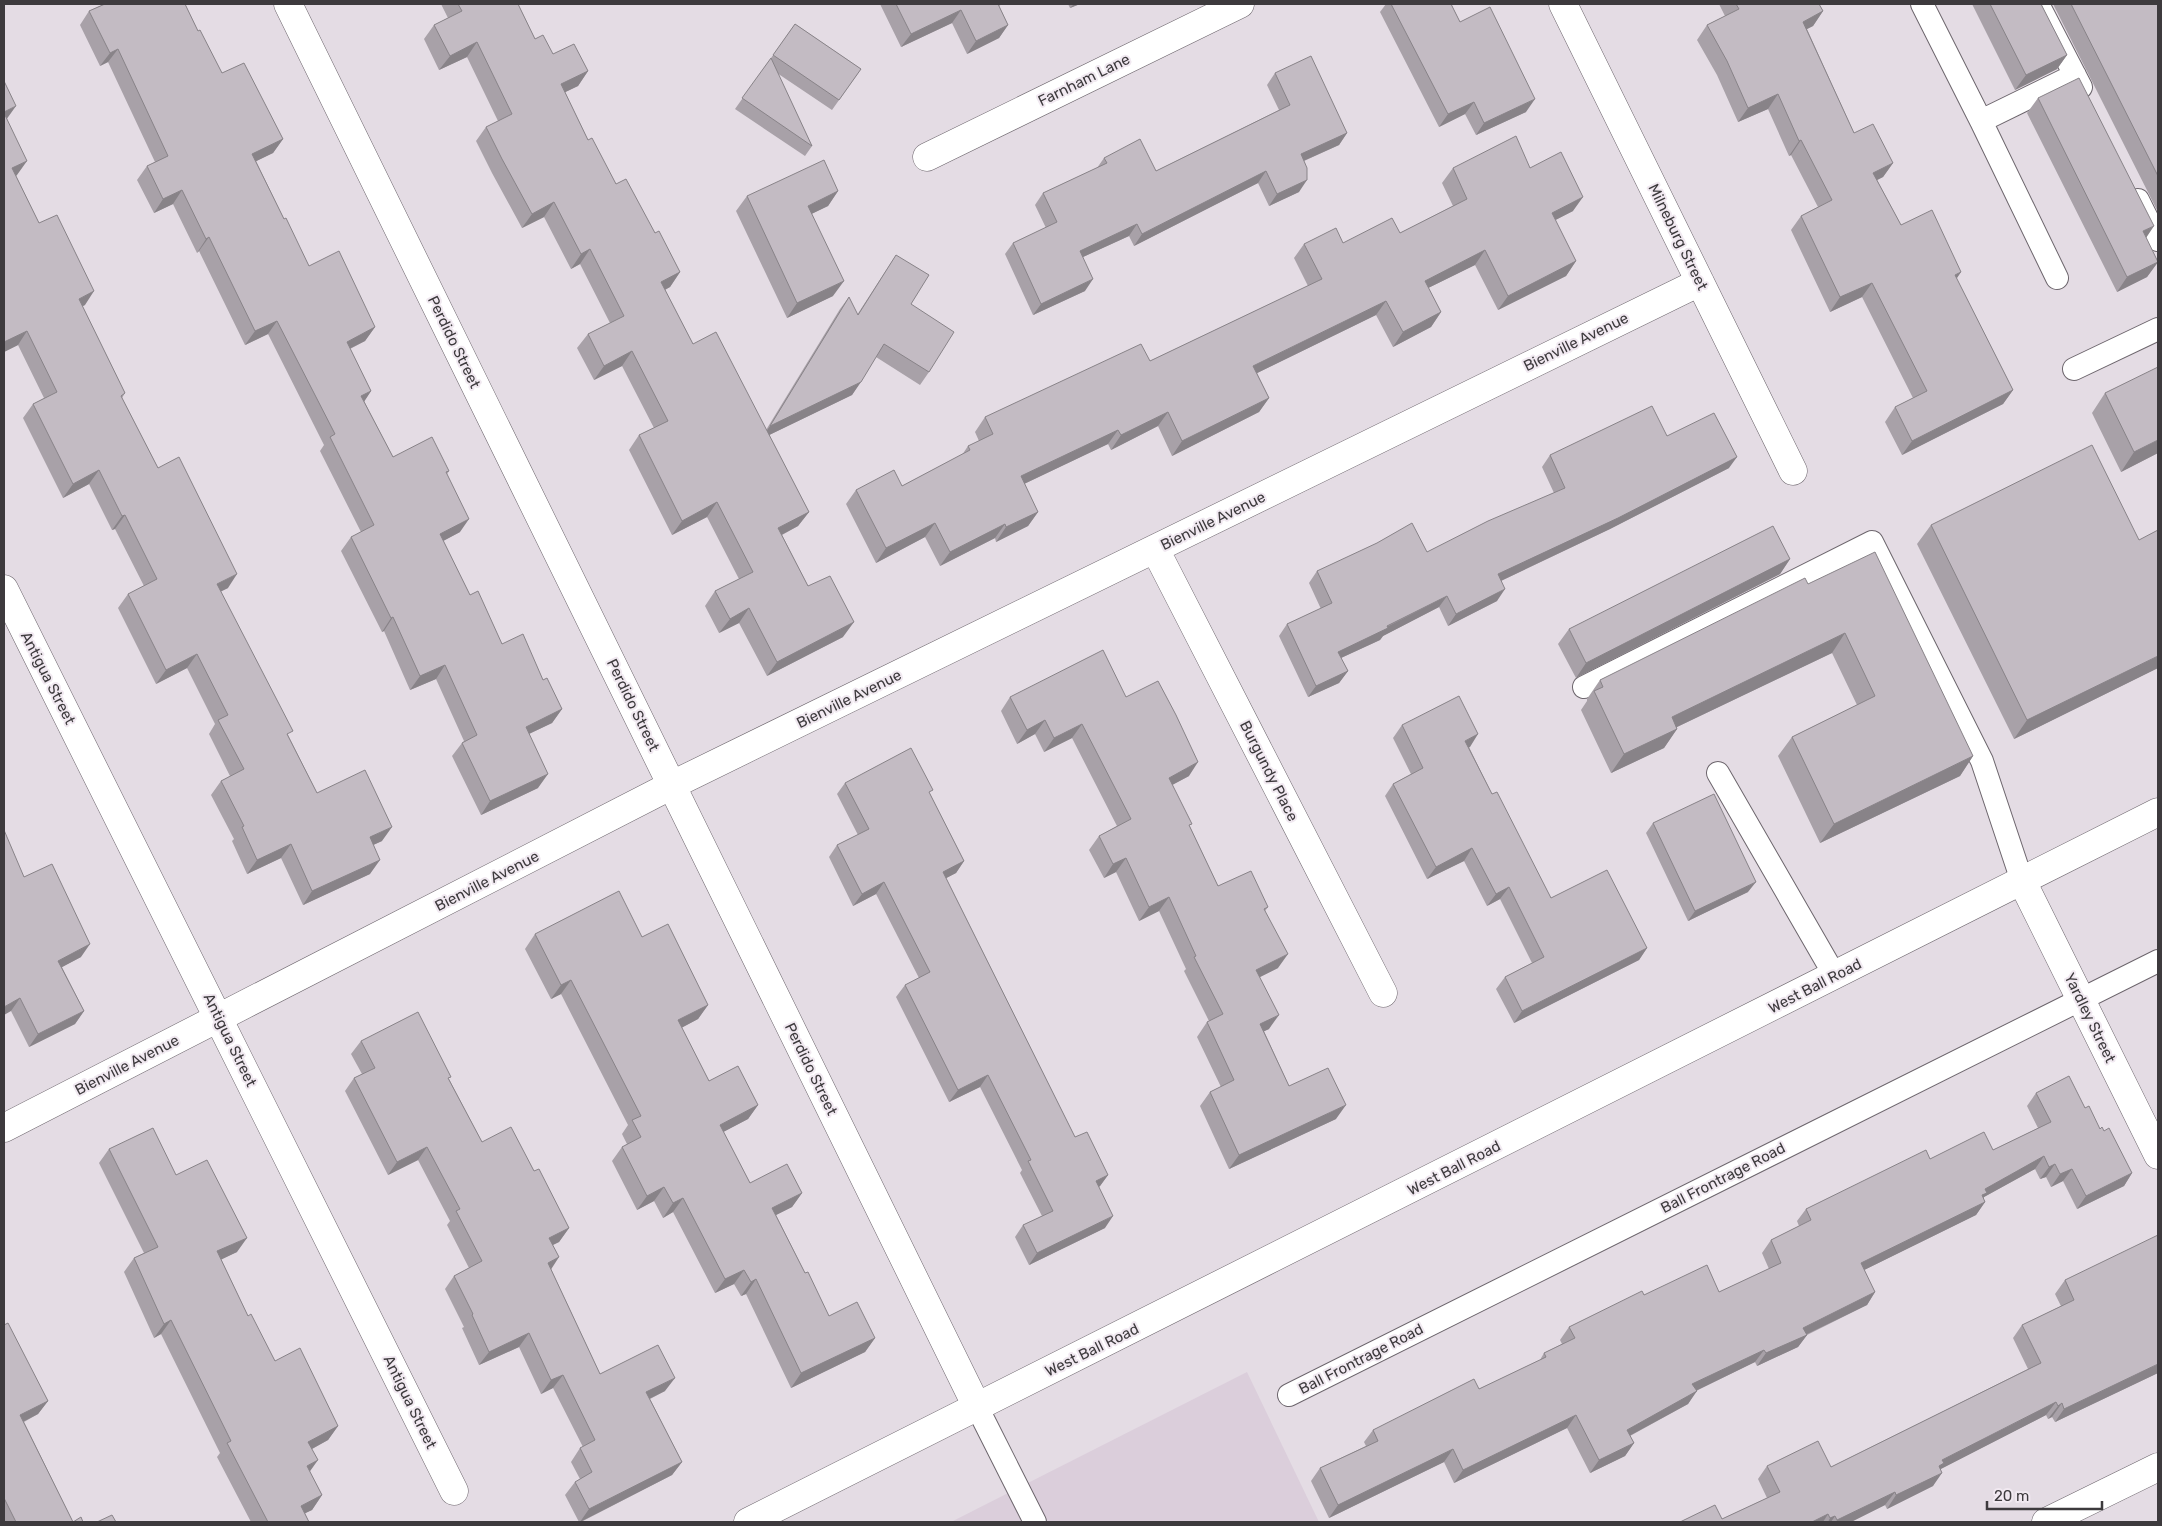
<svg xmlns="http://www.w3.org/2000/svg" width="2162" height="1526" viewBox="0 0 2162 1526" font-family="Rubik,sans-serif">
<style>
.built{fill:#dbcedb}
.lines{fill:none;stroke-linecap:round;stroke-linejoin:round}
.service-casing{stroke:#6d666d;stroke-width:24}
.minor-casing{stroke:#6d666d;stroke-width:29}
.primary-casing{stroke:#6d666d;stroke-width:29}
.service{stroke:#fff;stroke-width:22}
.minor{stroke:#fff;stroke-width:28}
.primary{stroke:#fff;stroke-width:28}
.wall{fill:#a8a1a8}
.shaded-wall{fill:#888388}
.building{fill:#c3bbc3;stroke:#888388}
.labels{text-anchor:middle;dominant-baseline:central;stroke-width:4;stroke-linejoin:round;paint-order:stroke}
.street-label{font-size:15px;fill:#3d3a3d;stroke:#f1e9f1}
</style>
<rect width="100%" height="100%" fill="#e4dce4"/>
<path class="built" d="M 1247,1372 L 1319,1522 L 951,1522 Z"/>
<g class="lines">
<defs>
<path id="service" d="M 1922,4 L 1981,121
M 2038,4 L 2081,87
M 2138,200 L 2158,240
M 2057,278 L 1981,121 L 2075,75
M 2074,369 L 2158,329
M 1584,687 L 1872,542 L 1982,761 L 2022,881
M 1718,773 L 1835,976
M 1289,1395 L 2158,961
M 977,1407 L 1035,1522"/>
<path id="minor" d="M 288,4 L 977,1407
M 1563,4 L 1793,471
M 927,157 L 1240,4
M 1155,549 L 1383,993
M 4,589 L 454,1491
M 2022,881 L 2158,1155
M 4,1128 L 672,785 L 1700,282
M 2046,1522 L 2158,1467"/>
<path id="primary" d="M 748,1522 L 2158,812"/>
</defs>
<use href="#service" class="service-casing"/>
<use href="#minor" class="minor-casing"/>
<use href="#primary" class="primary-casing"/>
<use href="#service" class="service"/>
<use href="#minor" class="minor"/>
<use href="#primary" class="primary"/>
</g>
<path class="wall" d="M 104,4 L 185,4 L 198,31 L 222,73 L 283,139 L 273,153 L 256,161 L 284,219 L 309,266 L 375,327 L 365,341 L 350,349 L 371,391 L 364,401 L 393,457 L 449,471 L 447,474 L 460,532 L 443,541 L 470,595 L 502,644 L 543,680 L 562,709 L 552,723 L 529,734 L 538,788 L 481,815 L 452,756 L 462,743 L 464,741 L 436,679 L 410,690 L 384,631 L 382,632 L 341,551 L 351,537 L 361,532 L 320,451 L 324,445 L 268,334 L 245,345 L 199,251 L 197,253 L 173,204 L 154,213 L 137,180 L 147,166 L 155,162 L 108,62 L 100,66 L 80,25 L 89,11 Z
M 441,4 L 518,4 L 535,39 L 553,54 L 588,71 L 578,86 L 565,92 L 588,140 L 616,184 L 655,233 L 680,272 L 670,287 L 665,290 L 693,344 L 766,430 L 840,309 L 849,297 L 857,315 L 896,255 L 911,304 L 929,372 L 920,385 L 876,357 L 852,395 L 769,435 L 809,512 L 798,526 L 782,535 L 808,586 L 843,637 L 767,676 L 739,623 L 719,633 L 705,606 L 715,591 L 739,579 L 707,517 L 672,535 L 629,450 L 639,435 L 654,428 L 622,366 L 594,380 L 577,348 L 588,334 L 610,323 L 580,264 L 571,269 L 544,217 L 522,228 L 492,173 L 476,141 L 486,127 L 498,121 L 467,57 L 439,70 L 424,39 L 434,25 L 448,18 Z
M 880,4 L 1002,4 L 999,6 L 1008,25 L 999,38 L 967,54 L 952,23 L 901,47 Z
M 1068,4 L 1080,4 L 1070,8 Z
M 1386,4 L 1451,4 L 1460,22 L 1526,112 L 1476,135 L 1465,114 L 1439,127 L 1380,12 Z
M 1719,4 L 1819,4 L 1823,11 L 1813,26 L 1807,29 L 1854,133 L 1893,163 L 1883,177 L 1877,180 L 1901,225 L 1961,272 L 1956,278 L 2013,390 L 2003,404 L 1902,455 L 1885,422 L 1895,407 L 1913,398 L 1862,297 L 1830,312 L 1791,230 L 1801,216 L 1818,207 L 1791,155 L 1789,156 L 1768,109 L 1738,122 L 1717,75 L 1697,40 L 1707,25 L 1725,16 Z
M 1972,4 L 2041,4 L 2067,55 L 2057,69 L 2015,90 Z
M 2053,4 L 2158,4 L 2158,212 Z
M 795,24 L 861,69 L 832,110 L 777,73 L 812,146 L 805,156 L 735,109 Z
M 1275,73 L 1347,133 L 1339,145 L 1304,161 L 1299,192 L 1269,206 L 1258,183 L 1134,246 L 1129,236 L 1083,257 L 1085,291 L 1033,315 L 1005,254 L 1013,243 L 1046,228 L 1035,205 L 1043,193 L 1097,168 L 1104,158 L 1156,171 L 1279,110 L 1267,85 Z
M 4,81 L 7,119 L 17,175 L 16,176 L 39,223 L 85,305 L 82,306 L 125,393 L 122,398 L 158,468 L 228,588 L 220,592 L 289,737 L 317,793 L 382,841 L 373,845 L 370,874 L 303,905 L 281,858 L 247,874 L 232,841 L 234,839 L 211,795 L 221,781 L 230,776 L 209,734 L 215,724 L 187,668 L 156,684 L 118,608 L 128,594 L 144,586 L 115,529 L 112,530 L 89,484 L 63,498 L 23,418 L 33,404 L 44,398 L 18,345 L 4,352 Z
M 2038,98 L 2158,262 L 2147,277 L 2117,292 L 2027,113 Z
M 1453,168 L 1530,168 L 1573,211 L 1555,220 L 1576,261 L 1566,276 L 1498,310 L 1475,265 L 1428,288 L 1441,312 L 1431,327 L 1393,347 L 1376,315 L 1257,373 L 1269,398 L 1259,412 L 1172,456 L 1158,426 L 1111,450 L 1108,444 L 1024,484 L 1038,512 L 1028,526 L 996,542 L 995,538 L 940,566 L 925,537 L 876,563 L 846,504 L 856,490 L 902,486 L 962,455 L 968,446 L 979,441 L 975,432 L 985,417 L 1150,361 L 1308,286 L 1294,258 L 1304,244 L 1343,243 L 1400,233 L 1453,206 L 1442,183 Z
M 838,191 L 828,206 L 811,214 L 833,296 L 787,318 L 736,211 L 747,196 Z
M 2105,393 L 2158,453 L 2121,472 L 2092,413 Z
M 1667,436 L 1729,468 L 1610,529 L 1501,581 L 1497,601 L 1448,626 L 1439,607 L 1383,636 L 1380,640 L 1341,658 L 1348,671 L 1339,683 L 1308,697 L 1279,636 L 1287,624 L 1321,609 L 1309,583 L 1317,571 L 1427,552 L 1554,493 L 1542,467 L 1550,455 Z
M 1931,525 L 2139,540 L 2158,668 L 2014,739 L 1917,544 Z
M 1790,559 L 1780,574 L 1576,678 L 1558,644 L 1569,629 Z
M 1808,584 L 1973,756 L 1960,776 L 1820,843 L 1778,756 L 1792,737 L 1857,705 L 1832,653 L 1677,727 L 1677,729 L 1664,748 L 1611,773 L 1581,710 L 1587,701 L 1587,699 L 1600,680 Z
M 1010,697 L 1126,697 L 1189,776 L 1172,785 L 1190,827 L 1218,886 L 1268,907 L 1265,911 L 1278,968 L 1260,977 L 1269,1029 L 1264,1031 L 1289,1086 L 1336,1119 L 1229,1169 L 1200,1106 L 1210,1092 L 1221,1087 L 1197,1037 L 1207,1022 L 1209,1021 L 1184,971 L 1186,969 L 1159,911 L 1139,921 L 1116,872 L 1104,878 L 1089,850 L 1099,836 L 1117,826 L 1072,738 L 1044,752 L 1035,734 L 1017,744 L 1001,711 Z
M 1402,725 L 1470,747 L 1469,747 L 1492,794 L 1551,898 L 1647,948 L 1639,960 L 1514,1023 L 1496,989 L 1505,977 L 1532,963 L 1500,899 L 1487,906 L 1464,861 L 1427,879 L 1385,796 L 1393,784 L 1411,774 L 1393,738 Z
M 845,783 L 930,794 L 964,861 L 956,873 L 946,878 L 1075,1137 L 1108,1175 L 1100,1186 L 1099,1187 L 1105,1228 L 1029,1265 L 1015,1237 L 1023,1225 L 1042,1216 L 1020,1173 L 1022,1170 L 980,1087 L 949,1102 L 896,997 L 905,985 L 919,978 L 876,894 L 853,906 L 829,857 L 837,845 L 858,835 L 837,794 Z
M 1653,823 L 1748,892 L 1688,921 L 1646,833 Z
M 24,877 L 81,957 L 62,967 L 84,1011 L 75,1024 L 29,1047 L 11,1011 Z
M 535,934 L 642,937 L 708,1005 L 698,1019 L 681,1028 L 709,1081 L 758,1105 L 748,1119 L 723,1132 L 750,1183 L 802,1193 L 792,1207 L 776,1215 L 805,1273 L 829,1316 L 875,1338 L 865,1352 L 791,1388 L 746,1294 L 741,1296 L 734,1284 L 715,1293 L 673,1212 L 663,1218 L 654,1201 L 637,1210 L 612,1161 L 622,1147 L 627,1144 L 622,1134 L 628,1125 L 561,994 L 551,999 L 525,949 Z
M 361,1041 L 449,1079 L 482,1142 L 534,1171 L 569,1228 L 559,1242 L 553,1245 L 551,1269 L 600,1374 L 665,1391 L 650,1399 L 682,1462 L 672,1475 L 581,1522 L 579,1522 L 565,1495 L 575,1482 L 580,1479 L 571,1462 L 580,1448 L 583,1447 L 553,1388 L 541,1394 L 519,1347 L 479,1365 L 462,1328 L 464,1327 L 445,1289 L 454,1276 L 469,1268 L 447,1225 L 450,1221 L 418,1160 L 388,1175 L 345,1091 L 354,1078 L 362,1074 L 351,1054 Z
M 2036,1093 L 2085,1108 L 2100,1129 L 2104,1131 L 2132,1173 L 2124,1186 L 2077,1209 L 2063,1181 L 2051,1187 L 2046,1177 L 2040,1179 L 2035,1169 L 1984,1197 L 1983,1198 L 1985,1202 L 1976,1215 L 1864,1270 L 1875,1292 L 1867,1305 L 1807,1335 L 1798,1347 L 1757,1366 L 1755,1362 L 1696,1391 L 1688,1404 L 1630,1436 L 1634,1443 L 1625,1456 L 1590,1473 L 1567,1428 L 1454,1483 L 1444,1462 L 1329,1518 L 1311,1481 L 1320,1468 L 1366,1446 L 1364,1442 L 1373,1430 L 1479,1389 L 1540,1360 L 1544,1353 L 1562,1344 L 1560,1340 L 1569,1327 L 1644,1295 L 1719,1292 L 1769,1269 L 1762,1253 L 1771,1240 L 1799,1226 L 1797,1221 L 1806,1209 L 1930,1159 L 1993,1150 L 2038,1128 L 2027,1106 Z
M 109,1149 L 176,1175 L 237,1252 L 221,1259 L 248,1316 L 275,1361 L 338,1426 L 328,1440 L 312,1449 L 310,1472 L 322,1495 L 312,1510 L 305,1513 L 309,1522 L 251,1522 L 217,1457 L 220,1453 L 161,1334 L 154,1338 L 124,1272 L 134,1258 L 144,1253 L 99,1163 Z
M 2065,1280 L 2158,1373 L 2055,1422 L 2052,1417 L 2048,1419 L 2046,1415 L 1940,1469 L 1933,1486 L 1887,1509 L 1885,1505 L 1851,1522 L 1680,1522 L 1722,1519 L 1767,1498 L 1758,1479 L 1767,1466 L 1831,1467 L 2028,1369 L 2013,1338 L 2022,1325 L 2061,1306 L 2055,1294 Z
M 4,1325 L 48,1401 L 38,1414 L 24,1422 L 73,1522 L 83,1522 L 4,1522 Z"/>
<path class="shaded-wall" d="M 1074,4 L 1080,4 L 1070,8 Z
M 961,10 L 952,23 L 901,47 L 911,34 Z
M 1823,11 L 1813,26 L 1793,36 L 1803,22 Z
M 1008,25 L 999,38 L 967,54 L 976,41 Z
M 477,42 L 467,57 L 439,70 L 450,56 Z
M 118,49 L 108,62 L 100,66 L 110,53 Z
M 2067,55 L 2057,69 L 2015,90 L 2026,75 Z
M 588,71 L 578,86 L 551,99 L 561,84 Z
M 1778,94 L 1768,109 L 1738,122 L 1748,108 Z
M 1535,99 L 1526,112 L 1476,135 L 1484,123 Z
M 1474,102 L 1465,114 L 1439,127 L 1448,114 Z
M 16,106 L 6,120 L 4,121 L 4,112 Z
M 1347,133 L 1339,145 L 1292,166 L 1301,154 Z
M 283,139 L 273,153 L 242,168 L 252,154 Z
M 1801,140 L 1791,155 L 1789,156 L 1799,141 Z
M 27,161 L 17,175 L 4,182 L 12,168 Z
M 1893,163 L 1883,177 L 1863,187 L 1873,173 Z
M 1266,171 L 1258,183 L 1134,246 L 1142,234 Z
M 1307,180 L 1299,192 L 1269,206 L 1277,194 Z
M 182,190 L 173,204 L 154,213 L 163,199 Z
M 838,191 L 828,206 L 797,221 L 808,206 Z
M 1583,197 L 1573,211 L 1542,227 L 1552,213 Z
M 554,202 L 544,217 L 522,228 L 532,214 Z
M 1137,224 L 1129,236 L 1072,262 L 1080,251 Z
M 2154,226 L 2144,241 L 2143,231 Z
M 209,237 L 199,251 L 197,253 L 206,239 Z
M 590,249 L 580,264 L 571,269 L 581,254 Z
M 1485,250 L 1475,265 L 1414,295 L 1425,281 Z
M 1576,261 L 1566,276 L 1498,310 L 1508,296 Z
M 2158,262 L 2147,277 L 2117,292 L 2127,277 Z
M 680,272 L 670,287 L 651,297 L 661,282 Z
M 1961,272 L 1951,287 L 1955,275 Z
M 1093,279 L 1085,291 L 1033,315 L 1041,304 Z
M 844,281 L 833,296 L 787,318 L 797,303 Z
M 1872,283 L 1862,297 L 1830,312 L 1840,297 Z
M 94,291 L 85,305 L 69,313 L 79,299 Z
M 1386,301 L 1376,315 L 1243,380 L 1253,366 Z
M 1441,312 L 1431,327 L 1393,347 L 1403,332 Z
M 277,321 L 268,334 L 245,345 L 255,331 Z
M 375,327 L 365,341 L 337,355 L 347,342 Z
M 27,331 L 18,345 L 4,352 L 4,342 Z
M 632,351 L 622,366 L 594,380 L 604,366 Z
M 861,382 L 852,395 L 761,439 L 770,426 Z
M 2013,390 L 2003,404 L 1902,455 L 1912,441 Z
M 371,391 L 362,405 L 361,396 Z
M 1269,398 L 1259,412 L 1172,456 L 1182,441 Z
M 1168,412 L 1158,426 L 1111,450 L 1121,435 Z
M 1118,430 L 1108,444 L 1011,490 L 1021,476 Z
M 2158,440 L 2158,453 L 2121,472 L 2134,452 Z
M 1737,457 L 1729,468 L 1610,529 L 1490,586 L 1498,574 Z
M 99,470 L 89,484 L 63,498 L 73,484 Z
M 717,502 L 707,517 L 672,535 L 682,521 Z
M 809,512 L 798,526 L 768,542 L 778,528 Z
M 1038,512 L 1028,526 L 996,542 L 1006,527 Z
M 125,515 L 115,529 L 112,530 L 122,516 Z
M 469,519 L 460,532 L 430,548 L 440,534 Z
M 935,523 L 925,537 L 876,563 L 886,548 Z
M 1005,524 L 995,538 L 940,566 L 950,552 Z
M 1790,559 L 1780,574 L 1576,678 L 1586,663 Z
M 237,574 L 228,588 L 207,598 L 217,584 Z
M 1505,589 L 1497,601 L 1448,626 L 1456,614 Z
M 1447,596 L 1439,607 L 1383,636 L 1380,640 L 1330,663 L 1338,652 Z
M 749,608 L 739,623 L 719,633 L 730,619 Z
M 393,617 L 384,631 L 382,632 L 391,618 Z
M 854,622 L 843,637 L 767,676 L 777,662 Z
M 1845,633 L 1832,653 L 1658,736 L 1672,717 Z
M 197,654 L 187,668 L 156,684 L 166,670 Z
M 2158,656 L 2158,668 L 2014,739 L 2027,720 Z
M 445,665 L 436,679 L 410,690 L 420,676 Z
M 1348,671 L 1339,683 L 1308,697 L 1316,686 Z
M 562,709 L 552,723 L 516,740 L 526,727 Z
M 1045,720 L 1035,734 L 1017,744 L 1027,730 Z
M 1082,724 L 1072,738 L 1044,752 L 1054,738 Z
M 1677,729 L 1664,748 L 1611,773 L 1624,754 Z
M 1478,734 L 1470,747 L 1457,753 L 1465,741 Z
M 1973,756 L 1960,776 L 1820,843 L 1834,824 Z
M 1198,762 L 1189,776 L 1159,792 L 1169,778 Z
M 548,774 L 538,788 L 481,815 L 490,801 Z
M 392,827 L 382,841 L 360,851 L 370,837 Z
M 291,844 L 281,858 L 247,874 L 257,860 Z
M 1472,848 L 1464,861 L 1427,879 L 1436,867 Z
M 1126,858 L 1116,872 L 1104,878 L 1113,864 Z
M 380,860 L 370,874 L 303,905 L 312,891 Z
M 964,861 L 956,873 L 935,884 L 943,872 Z
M 884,882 L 876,894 L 853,906 L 862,894 Z
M 1756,882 L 1748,892 L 1688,921 L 1695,911 Z
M 1509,887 L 1500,899 L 1487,906 L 1496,894 Z
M 1169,897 L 1159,911 L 1139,921 L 1149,907 Z
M 90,944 L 81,957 L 49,974 L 58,961 Z
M 1647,948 L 1639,960 L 1514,1023 L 1522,1011 Z
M 1288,954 L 1278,968 L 1246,984 L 1256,970 Z
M 571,980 L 561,994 L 551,999 L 561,985 Z
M 20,998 L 11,1011 L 4,1015 L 4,1007 Z
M 708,1005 L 698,1019 L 668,1035 L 678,1020 Z
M 84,1011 L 75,1024 L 29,1047 L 38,1034 Z
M 1279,1015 L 1269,1029 L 1250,1038 L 1260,1024 Z
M 988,1075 L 980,1087 L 949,1102 L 958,1090 Z
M 758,1105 L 748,1119 L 710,1139 L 720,1125 Z
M 1346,1105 L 1336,1119 L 1229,1169 L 1239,1155 Z
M 427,1147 L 418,1160 L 388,1175 L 397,1162 Z
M 2044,1156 L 2035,1169 L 1984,1197 L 1978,1206 L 1985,1189 Z
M 2055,1164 L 2046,1177 L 2040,1179 L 2049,1167 Z
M 2072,1169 L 2063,1181 L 2051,1187 L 2060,1174 Z
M 2132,1173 L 2124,1186 L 2077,1209 L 2086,1196 Z
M 1108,1175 L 1100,1186 L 1088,1193 L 1096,1181 Z
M 664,1187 L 654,1201 L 637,1210 L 647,1196 Z
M 802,1193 L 792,1207 L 762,1222 L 772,1208 Z
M 683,1198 L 673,1212 L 663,1218 L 673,1203 Z
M 1985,1202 L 1976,1215 L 1852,1276 L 1861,1263 Z
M 1113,1216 L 1105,1228 L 1029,1265 L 1037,1253 Z
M 569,1228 L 559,1242 L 540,1251 L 549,1238 Z
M 247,1238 L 237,1252 L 208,1266 L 217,1251 Z
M 559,1257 L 550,1271 L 548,1263 Z
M 744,1270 L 734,1284 L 715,1293 L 725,1279 Z
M 756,1279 L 746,1294 L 741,1296 L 751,1282 Z
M 1875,1292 L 1867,1305 L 1805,1335 L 1807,1335 L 1798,1347 L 1757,1366 L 1766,1353 L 1803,1328 Z
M 171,1320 L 161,1334 L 154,1338 L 164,1324 Z
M 529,1333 L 519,1347 L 479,1365 L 489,1352 Z
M 875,1338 L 865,1352 L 791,1388 L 801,1373 Z
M 1764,1350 L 1755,1362 L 1683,1397 L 1692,1384 Z
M 2158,1364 L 2158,1373 L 2055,1422 L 2064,1409 Z
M 563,1375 L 553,1388 L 541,1394 L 551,1380 Z
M 675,1378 L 665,1391 L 637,1405 L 646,1392 Z
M 1697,1391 L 1688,1404 L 1618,1442 L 1627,1430 Z
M 48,1401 L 38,1414 L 11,1428 L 20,1415 Z
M 2056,1402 L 2046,1415 L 1939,1470 L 1930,1479 L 1942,1460 Z
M 2062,1403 L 2052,1417 L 2048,1419 L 2058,1406 Z
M 1576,1415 L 1567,1428 L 1454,1483 L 1463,1470 Z
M 338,1426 L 328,1440 L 299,1456 L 308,1442 Z
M 1634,1443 L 1625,1456 L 1590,1473 L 1599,1460 Z
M 1453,1449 L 1444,1462 L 1329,1518 L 1338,1505 Z
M 318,1460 L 308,1474 L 307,1466 Z
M 682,1462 L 672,1475 L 580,1522 L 589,1509 Z
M 1942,1473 L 1933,1486 L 1887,1509 L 1896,1495 Z
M 1895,1492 L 1885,1505 L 1851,1522 L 1836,1522 L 1837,1520 Z
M 322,1495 L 312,1510 L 291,1520 L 301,1506 Z
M 1828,1514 L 1823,1522 L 1812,1522 Z
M 1835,1516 L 1831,1522 L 1828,1522 L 1830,1518 Z"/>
<path class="building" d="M 105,4 L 185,4 L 198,31 L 200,30 L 222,73 L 244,63 L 283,139 L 252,154 L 284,219 L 286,218 L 309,266 L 339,251 L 375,327 L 347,342 L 371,391 L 361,396 L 393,457 L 432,437 L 449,471 L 446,472 L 469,519 L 440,534 L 470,595 L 478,591 L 502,644 L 523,634 L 543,680 L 547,678 L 562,709 L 526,727 L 548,774 L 490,801 L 462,743 L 477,735 L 445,665 L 420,676 L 393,617 L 391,618 L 351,537 L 374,525 L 330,437 L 335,434 L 277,321 L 255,331 L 209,237 L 206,239 L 182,190 L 163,199 L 147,166 L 168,156 L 118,49 L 110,53 L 89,11 Z
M 458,4 L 518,4 L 535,39 L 543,35 L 553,54 L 574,44 L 588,71 L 561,84 L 588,140 L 592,138 L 616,184 L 626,179 L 655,233 L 659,231 L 680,272 L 661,282 L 693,344 L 716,332 L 809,512 L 778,528 L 808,586 L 830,576 L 854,622 L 777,662 L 749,608 L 730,619 L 715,591 L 753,572 L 717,502 L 682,521 L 639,435 L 668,421 L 632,351 L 604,366 L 588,334 L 624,316 L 590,249 L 581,254 L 554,202 L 532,214 L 502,159 L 486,127 L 512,114 L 477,42 L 450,56 L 434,25 L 462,11 Z
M 896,4 L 998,4 L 1008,25 L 976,41 L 961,10 L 911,34 Z
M 1391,4 L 1451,4 L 1460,22 L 1490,7 L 1535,99 L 1484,123 L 1474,102 L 1448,114 Z
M 1736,4 L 1819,4 L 1823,11 L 1803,22 L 1854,133 L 1873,124 L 1893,163 L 1873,173 L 1901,225 L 1932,210 L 1961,272 L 1955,275 L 2013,390 L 1912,441 L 1895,407 L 1927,391 L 1872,283 L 1840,297 L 1801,216 L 1832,200 L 1801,140 L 1799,141 L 1778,94 L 1748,108 L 1727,61 L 1707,25 L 1739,9 Z
M 1990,4 L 2041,4 L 2067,55 L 2026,75 Z
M 2071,4 L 2158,4 L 2158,176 Z
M 795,24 L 861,69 L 839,100 L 773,55 Z
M 1311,56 L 1347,133 L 1301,154 L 1307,168 L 1307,180 L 1277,194 L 1266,171 L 1142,234 L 1137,224 L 1080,251 L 1093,279 L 1041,304 L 1013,243 L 1057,222 L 1043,193 L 1107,163 L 1104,158 L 1140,139 L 1156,171 L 1290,105 L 1275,73 Z
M 771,58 L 812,146 L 742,98 Z
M 2079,78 L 2154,226 L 2143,231 L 2158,262 L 2127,277 L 2038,98 Z
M 4,81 L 16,106 L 4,112 Z
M 4,113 L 27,161 L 12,168 L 39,223 L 57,215 L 94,291 L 79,299 L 125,393 L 121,396 L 158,468 L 179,457 L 237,574 L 217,584 L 293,731 L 287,734 L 317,793 L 365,770 L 392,827 L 370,837 L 380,860 L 312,891 L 291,844 L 257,860 L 242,827 L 244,826 L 221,781 L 244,769 L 218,720 L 228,715 L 197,654 L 166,670 L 128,594 L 157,579 L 125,515 L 122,516 L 99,470 L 73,484 L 33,404 L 57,392 L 27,331 L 4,342 Z
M 1516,136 L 1530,168 L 1561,152 L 1583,197 L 1552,213 L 1576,261 L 1508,296 L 1485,250 L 1425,281 L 1441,312 L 1403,332 L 1386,301 L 1253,366 L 1269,398 L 1182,441 L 1168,412 L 1121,435 L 1118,430 L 1021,476 L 1038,512 L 1006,527 L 1005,524 L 950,552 L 935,523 L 886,548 L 856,490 L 894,470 L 902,486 L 970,450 L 968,446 L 993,434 L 985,417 L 1141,344 L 1150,361 L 1322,279 L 1304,244 L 1336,228 L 1343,243 L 1392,218 L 1400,233 L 1467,199 L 1453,168 Z
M 824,160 L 838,191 L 808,206 L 844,281 L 797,303 L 747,196 Z
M 896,255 L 929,275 L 911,304 L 954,332 L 929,372 L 884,344 L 861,382 L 770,426 L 849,297 L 858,315 Z
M 2158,367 L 2158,440 L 2134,452 L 2105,393 Z
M 1652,406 L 1667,436 L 1714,413 L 1737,457 L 1618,518 L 1498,574 L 1505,589 L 1456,614 L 1447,596 L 1387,626 L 1388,628 L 1338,652 L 1348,671 L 1316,686 L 1287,624 L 1332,603 L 1317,571 L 1377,543 L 1412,523 L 1427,552 L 1488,521 L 1565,488 L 1550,455 Z
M 2092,445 L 2139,540 L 2158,530 L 2158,656 L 2027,720 L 1931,525 Z
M 1773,526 L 1790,559 L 1586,663 L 1569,629 Z
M 1875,552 L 1973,756 L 1834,824 L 1792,737 L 1875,696 L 1845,633 L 1672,717 L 1677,729 L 1624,754 L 1594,691 L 1603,687 L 1600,680 L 1805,578 L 1808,584 Z
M 1103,650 L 1126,697 L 1158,681 L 1176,715 L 1198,762 L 1169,778 L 1192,824 L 1189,825 L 1218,886 L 1251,871 L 1268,907 L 1264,909 L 1288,954 L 1256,970 L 1279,1015 L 1260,1024 L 1289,1086 L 1328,1068 L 1346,1105 L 1239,1155 L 1210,1092 L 1234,1080 L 1207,1022 L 1223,1014 L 1194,957 L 1196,956 L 1169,897 L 1149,907 L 1126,858 L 1113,864 L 1099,836 L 1131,819 L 1082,724 L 1054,738 L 1045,720 L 1027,730 L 1010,697 Z
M 1459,696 L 1478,734 L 1465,741 L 1492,794 L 1497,792 L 1551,898 L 1607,870 L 1647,948 L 1522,1011 L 1505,977 L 1544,957 L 1509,887 L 1496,894 L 1472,848 L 1436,867 L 1393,784 L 1423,768 L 1402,725 Z
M 911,748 L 933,790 L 929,792 L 964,861 L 943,872 L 1075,1137 L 1087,1132 L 1108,1175 L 1096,1181 L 1113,1216 L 1037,1253 L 1023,1225 L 1053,1211 L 1028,1161 L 1031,1160 L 988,1075 L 958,1090 L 905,985 L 930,972 L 884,882 L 862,894 L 837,845 L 869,829 L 845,783 Z
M 1714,794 L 1756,882 L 1695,911 L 1653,823 Z
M 4,830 L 24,877 L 52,864 L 90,944 L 58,961 L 84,1011 L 38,1034 L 20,998 L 4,1007 Z
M 619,891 L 642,937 L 668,924 L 708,1005 L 678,1020 L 709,1081 L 738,1066 L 758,1105 L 720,1125 L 750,1183 L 787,1164 L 802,1193 L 772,1208 L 805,1273 L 808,1272 L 829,1316 L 857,1302 L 875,1338 L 801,1373 L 756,1279 L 751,1282 L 744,1270 L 725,1279 L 683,1198 L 673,1203 L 664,1187 L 647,1196 L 622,1147 L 641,1137 L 632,1120 L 641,1116 L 571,980 L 561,985 L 535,934 Z
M 418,1012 L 451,1077 L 448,1078 L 482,1142 L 511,1127 L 534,1171 L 539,1169 L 569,1228 L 549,1238 L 559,1257 L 548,1263 L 600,1374 L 658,1345 L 675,1378 L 646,1392 L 682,1462 L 589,1509 L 575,1482 L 592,1472 L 580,1448 L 595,1440 L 563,1375 L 551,1380 L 529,1333 L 489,1352 L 472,1315 L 473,1314 L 454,1276 L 482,1261 L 456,1211 L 460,1209 L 427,1147 L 397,1162 L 354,1078 L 375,1068 L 361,1041 Z
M 2069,1076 L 2085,1108 L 2089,1106 L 2100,1129 L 2102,1127 L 2104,1131 L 2109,1128 L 2132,1173 L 2086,1196 L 2072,1169 L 2060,1174 L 2055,1164 L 2049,1167 L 2044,1156 L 1985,1189 L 1987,1193 L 1982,1195 L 1985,1202 L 1861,1263 L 1875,1292 L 1803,1328 L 1807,1335 L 1766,1353 L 1764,1350 L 1692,1384 L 1697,1391 L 1627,1430 L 1634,1443 L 1599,1460 L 1576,1415 L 1463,1470 L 1453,1449 L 1338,1505 L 1320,1468 L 1378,1441 L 1373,1430 L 1474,1379 L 1479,1389 L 1546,1357 L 1544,1353 L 1575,1338 L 1569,1327 L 1642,1291 L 1644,1295 L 1707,1265 L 1719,1292 L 1781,1263 L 1771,1240 L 1811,1220 L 1806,1209 L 1926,1150 L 1930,1159 L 1984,1132 L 1993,1150 L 2051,1122 L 2036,1093 Z
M 153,1128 L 176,1175 L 207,1160 L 247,1238 L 217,1251 L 248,1316 L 251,1314 L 275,1361 L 300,1348 L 338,1426 L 308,1442 L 318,1460 L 307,1466 L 322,1495 L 301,1506 L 309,1522 L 268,1522 L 227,1443 L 231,1441 L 171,1320 L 164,1324 L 134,1258 L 158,1247 L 109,1149 Z
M 2158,1235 L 2158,1364 L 2064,1409 L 2062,1403 L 2058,1406 L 2056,1402 L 1942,1460 L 1944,1463 L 1939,1466 L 1942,1473 L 1896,1495 L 1895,1492 L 1837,1520 L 1835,1516 L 1830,1518 L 1828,1514 L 1812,1522 L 1680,1522 L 1715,1505 L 1722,1519 L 1780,1492 L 1767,1466 L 1818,1441 L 1831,1467 L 2041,1363 L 2022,1325 L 2074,1300 L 2065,1280 Z
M 8,1323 L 48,1401 L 20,1415 L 73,1522 L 81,1517 L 83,1522 L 16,1522 L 4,1498 L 4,1325 Z
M 112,1515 L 116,1522 L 97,1522 Z"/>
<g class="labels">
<g class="street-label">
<text transform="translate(1084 80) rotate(-26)">Farnham Lane</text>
<text transform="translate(1678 237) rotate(64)">Milneburg Street</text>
<text transform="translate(454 342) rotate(64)">Perdido Street</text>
<text transform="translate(1576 342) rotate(-26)">Bienville Avenue</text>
<text transform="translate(1213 521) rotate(-26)">Bienville Avenue</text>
<text transform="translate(48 678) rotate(63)">Antigua Street</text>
<text transform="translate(849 699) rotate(-26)">Bienville Avenue</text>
<text transform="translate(633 705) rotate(64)">Perdido Street</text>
<text transform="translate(1269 771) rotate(63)">Burgundy Place</text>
<text transform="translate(487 881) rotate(-27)">Bienville Avenue</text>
<text transform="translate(1815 986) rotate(-27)">West Ball Road</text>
<text transform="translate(2090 1018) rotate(64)">Yardley Street</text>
<text transform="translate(230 1040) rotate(64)">Antigua Street</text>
<text transform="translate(127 1065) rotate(-27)">Bienville Avenue</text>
<text transform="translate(811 1069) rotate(64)">Perdido Street</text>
<text transform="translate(1454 1168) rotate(-27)">West Ball Road</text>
<text transform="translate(1723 1178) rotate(-27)">Ball Frontrage Road</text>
<text transform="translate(1092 1350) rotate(-26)">West Ball Road</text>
<text transform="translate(1361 1359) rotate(-27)">Ball Frontrage Road</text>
<text transform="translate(410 1402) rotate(64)">Antigua Street</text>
</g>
</g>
<rect width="2162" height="1526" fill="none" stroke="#3d3a3d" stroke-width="10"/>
<path d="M1987 1501v8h115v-8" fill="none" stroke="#3d3a3d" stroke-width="2.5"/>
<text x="1994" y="1501" font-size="15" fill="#3d3a3d" stroke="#f1e9f1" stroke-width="4" paint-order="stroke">20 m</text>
</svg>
